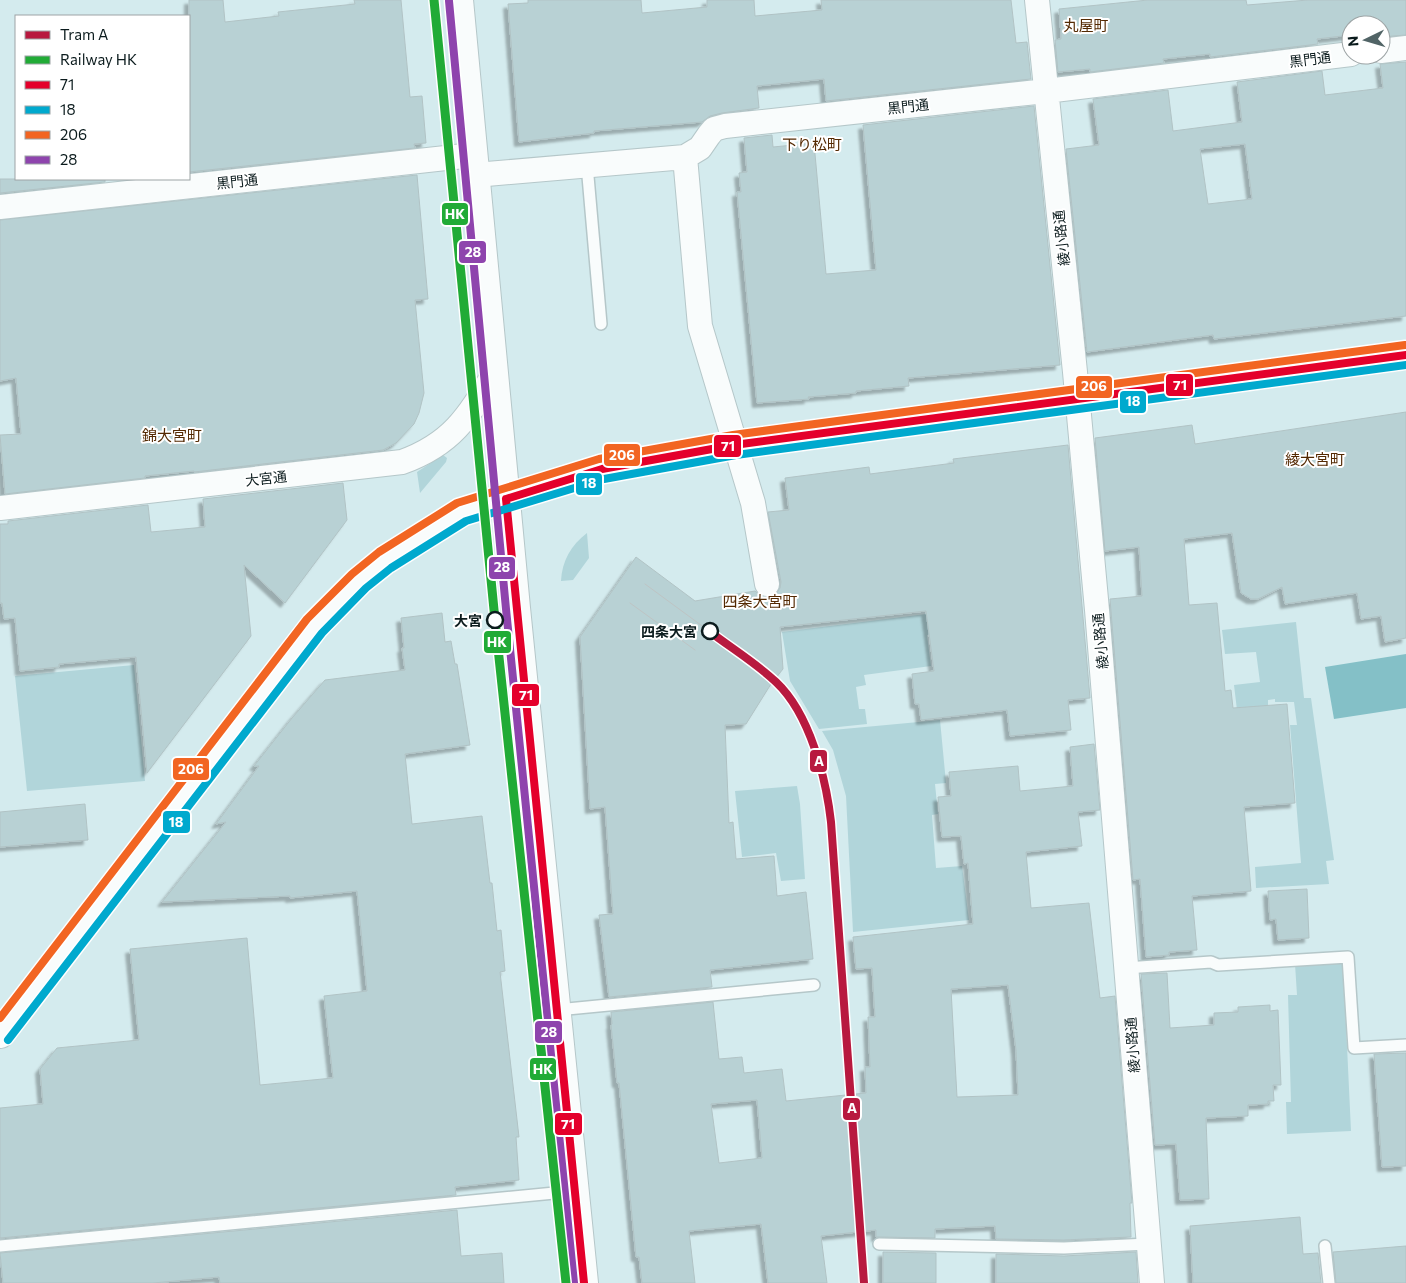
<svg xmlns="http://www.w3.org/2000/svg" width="1406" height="1283" viewBox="0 0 1406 1283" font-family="Commissioner,'Noto Sans JP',sans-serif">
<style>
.green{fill:#b1d5da}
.water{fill:#84c0c7}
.building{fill:#b8d1d4;stroke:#b1c3c5;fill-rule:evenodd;filter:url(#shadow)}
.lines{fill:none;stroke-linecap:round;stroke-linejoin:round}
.service-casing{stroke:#b5c7c9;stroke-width:14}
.minor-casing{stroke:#b5c7c9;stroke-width:26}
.tertiary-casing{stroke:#b5c7c9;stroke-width:30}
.primary-casing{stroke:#b5c7c9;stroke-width:30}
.service{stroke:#f9fcfc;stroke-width:11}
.minor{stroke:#f9fcfc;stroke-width:24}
.tertiary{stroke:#f9fcfc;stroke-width:28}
.primary{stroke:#f9fcfc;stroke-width:28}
.tram{stroke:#bec4c4;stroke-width:1}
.bus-1-casing{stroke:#fff;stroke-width:11}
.bus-2-casing{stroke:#fff;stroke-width:11}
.bus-3-casing{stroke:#fff;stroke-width:11}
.bus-4-casing{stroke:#fff;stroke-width:11}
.bus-1{stroke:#e4002b;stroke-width:8}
.bus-2{stroke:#00a9ce;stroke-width:8}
.bus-3{stroke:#f26522;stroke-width:8}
.bus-4{stroke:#8e44ad;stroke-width:8}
.rail-1-casing{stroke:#fff;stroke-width:12}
.rail-1{stroke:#21ab36;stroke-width:9}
.tram-1-casing{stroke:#fff;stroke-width:11}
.tram-1{stroke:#b8193f;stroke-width:8}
.stop-dot{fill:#fff;stroke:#0b1b1d;stroke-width:2.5}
.labels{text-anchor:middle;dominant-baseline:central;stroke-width:4;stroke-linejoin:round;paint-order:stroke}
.street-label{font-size:14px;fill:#0b1b1d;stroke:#fff}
.stop-label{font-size:14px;font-weight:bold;fill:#0b1b1d;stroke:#fff;text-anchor:end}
.neighbourhood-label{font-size:15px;fill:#542902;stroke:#fff}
.line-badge{stroke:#fff;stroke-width:2}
.badge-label{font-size:14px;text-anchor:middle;font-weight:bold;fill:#fff}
</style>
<defs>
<filter id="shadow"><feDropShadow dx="-4.5" dy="4.5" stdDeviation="1" flood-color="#0004"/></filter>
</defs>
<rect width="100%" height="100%" fill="#d4ebee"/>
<path class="green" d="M 443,455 L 447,458 L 446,462 L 420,493 L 417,472 Z
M 587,533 L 589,558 L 573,580 L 561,581 C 562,561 571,545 587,533 Z
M 934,613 L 937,633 L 927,635 L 931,666 L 864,675 L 866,685 L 856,687 L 859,709 L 865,709 L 867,724 L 819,729 L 790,681 L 782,632 Z
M 1296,622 L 1304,698 L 1311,698 L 1334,860 L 1326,861 L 1329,884 L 1256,888 L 1255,867 L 1301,863 L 1290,725 L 1297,725 L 1294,702 L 1275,702 L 1275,699 L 1268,700 L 1268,708 L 1237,710 L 1234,685 L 1260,682 L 1256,652 L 1225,654 L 1222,630 Z
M 134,665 L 145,781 L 27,791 L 15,676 Z
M 940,720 L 946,783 L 935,784 L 938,814 L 932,815 L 936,868 L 962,866 L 969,920 L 853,932 L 846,796 L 833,750 L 822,731 Z
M 797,786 L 800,804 L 805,879 L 781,881 L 776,853 L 742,857 L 735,791 Z
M 1343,961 L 1351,1131 L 1287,1134 L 1286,1102 L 1291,1102 L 1288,995 L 1297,995 L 1295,964 Z"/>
<path class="water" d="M 1406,654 L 1406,708 L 1334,719 L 1325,667 Z"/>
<path class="building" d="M 189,0 L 223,0 L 225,22 L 279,16 L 278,12 L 355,4 L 354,0 L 401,0 L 410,97 L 422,96 L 426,143 L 414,144 L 415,148 L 189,172 Z
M 528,0 L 641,0 L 642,13 L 707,7 L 707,0 L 754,0 L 755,16 L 822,10 L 821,0 L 1011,0 L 1016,43 L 1027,42 L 1031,79 L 826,101 L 824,79 L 757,86 L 759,108 L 722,113 L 710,116 L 702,122 L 594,131 L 594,133 L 519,142 L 508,4 L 528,3 Z
M 1148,0 L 1246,0 L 1247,5 L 1308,0 L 1406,0 L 1406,35 L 1381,37 L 1381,25 L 1351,25 L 1351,35 L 1317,39 L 1318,44 L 1210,57 L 1210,54 L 1163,59 L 1164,63 L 1090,72 L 1090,69 L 1058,72 L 1055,40 L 1061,39 L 1061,35 L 1059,9 Z
M 1406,62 L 1406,316 L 1214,339 L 1213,335 L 1087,352 L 1066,149 L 1099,145 L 1093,99 L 1168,90 L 1173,131 L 1242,122 L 1237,82 L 1322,71 L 1325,95 L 1383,88 L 1380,64 ZM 1245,144 L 1252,199 L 1208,204 L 1200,149 Z
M 1034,106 L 1060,365 L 908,378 L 909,386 L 856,391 L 856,393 L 808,397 L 809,399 L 757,403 L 737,192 L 741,192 L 739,173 L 747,172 L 744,138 L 772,135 L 773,147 L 814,143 L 826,274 L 876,270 L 863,125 Z
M 417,175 L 428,299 L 415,300 L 424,393 L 419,413 L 414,424 L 396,443 L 383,450 L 194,472 L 194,471 L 145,476 L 145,478 L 5,494 L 0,435 L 21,434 L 16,378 L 0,381 L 0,220 Z
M 0,179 L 105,179 L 105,182 L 0,193 Z
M 1406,412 L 1406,638 L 1385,642 L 1381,616 L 1361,619 L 1357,593 L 1285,604 L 1282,587 L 1258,599 L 1251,599 L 1241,593 L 1232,533 L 1184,539 L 1189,605 L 1217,603 L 1225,691 L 1231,690 L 1233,708 L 1287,704 L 1295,803 L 1244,807 L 1251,891 L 1192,896 L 1197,950 L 1169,952 L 1169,955 L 1146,957 L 1140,879 L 1133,880 L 1110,599 L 1142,596 L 1139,547 L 1105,551 L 1095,438 L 1192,425 L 1195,444 Z
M 1068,445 L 1090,698 L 1068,700 L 1071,730 L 1010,736 L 1007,710 L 921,720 L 919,704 L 915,704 L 912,674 L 934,671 L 926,611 L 780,627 L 783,669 L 771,684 L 746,724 L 725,725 L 729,823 L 733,822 L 736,859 L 774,856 L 777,896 L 806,892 L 813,959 L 710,970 L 712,987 L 609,997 L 599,915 L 613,914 L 605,807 L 590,809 L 580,637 L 636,557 L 695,601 L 755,591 L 762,597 L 770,597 L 776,594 L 780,588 L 781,582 L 768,512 L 789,510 L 785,478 L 869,467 L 870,474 L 954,463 L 953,459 Z
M 343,483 L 347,520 L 285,603 L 244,565 L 251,636 L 147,773 L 136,657 L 59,664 L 59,667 L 20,671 L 15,618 L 4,619 L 2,603 L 0,603 L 0,524 L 8,524 L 8,521 L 148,505 L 151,532 L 205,527 L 203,499 Z
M 442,613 L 445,642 L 451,641 L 455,664 L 457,664 L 470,745 L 405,754 L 412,824 L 482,816 L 490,883 L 492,883 L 497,931 L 501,930 L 505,971 L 500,972 L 519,1137 L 516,1137 L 519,1180 L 455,1187 L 456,1195 L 0,1238 L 0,1108 L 43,1104 L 40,1069 L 57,1048 L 139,1040 L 130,949 L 247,938 L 260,1085 L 333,1078 L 324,996 L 367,991 L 357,891 L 290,898 L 290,896 L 162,902 L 226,822 L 216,824 L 259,766 L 254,766 L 292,718 L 325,680 L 405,670 L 402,648 L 404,648 L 401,618 Z
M 1094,744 L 1100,810 L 1078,812 L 1082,846 L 1026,852 L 1031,908 L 1089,903 L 1100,998 L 1115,996 L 1132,1203 L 1130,1203 L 1131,1237 L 1064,1240 L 996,1239 L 995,1226 L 935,1229 L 935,1238 L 876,1237 L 876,1230 L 821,1236 L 827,1283 L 768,1283 L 761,1224 L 689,1231 L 695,1283 L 642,1283 L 639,1257 L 636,1257 L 619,1083 L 617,1083 L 611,1025 L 612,1024 L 611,1012 L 713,1002 L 719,1059 L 742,1057 L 744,1073 L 782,1069 L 786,1101 L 866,1093 L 865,1067 L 870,1067 L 868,1017 L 875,1017 L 872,968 L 856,969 L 853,937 L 973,924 L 968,863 L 964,864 L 961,836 L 942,837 L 938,797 L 951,796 L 949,772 L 1018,766 L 1020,791 L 1073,786 L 1070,747 ZM 1008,985 L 1016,1050 L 1018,1095 L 957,1097 L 951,989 ZM 757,1100 L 762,1158 L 719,1163 L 711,1104 Z
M 85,804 L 88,840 L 0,847 L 0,812 Z
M 1307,889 L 1309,938 L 1278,940 L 1276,919 L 1270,920 L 1268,891 Z
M 1167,973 L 1170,1028 L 1214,1025 L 1214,1013 L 1238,1012 L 1238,1007 L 1270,1005 L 1270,1011 L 1278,1010 L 1281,1085 L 1273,1085 L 1274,1101 L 1268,1101 L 1268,1104 L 1248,1105 L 1248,1116 L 1206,1118 L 1209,1199 L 1180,1200 L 1176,1144 L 1155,1145 L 1141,974 Z
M 1406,1053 L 1406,1166 L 1382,1167 L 1374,1054 Z
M 457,1210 L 461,1256 L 502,1253 L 504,1283 L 220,1283 L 219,1277 L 153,1283 L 3,1283 L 0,1253 Z
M 1300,1217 L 1303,1254 L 1318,1253 L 1321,1283 L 1193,1283 L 1190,1226 Z
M 1406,1246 L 1406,1283 L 1336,1283 L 1333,1252 Z
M 883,1252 L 936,1253 L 936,1283 L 883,1283 Z
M 1136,1252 L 1138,1283 L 996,1283 L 996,1254 L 1064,1256 Z"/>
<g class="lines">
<defs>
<path id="service" d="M 587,165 L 601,324
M 1126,968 L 1211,962 L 1218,965 L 1348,957 L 1354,1048 L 1406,1045
M 557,1010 L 814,985
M 879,1244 L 1064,1248 L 1148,1244
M 0,1246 L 575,1191
M 1325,1246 L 1329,1283"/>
<path id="minor" d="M 1037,0 L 1075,372 L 1097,610 L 1152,1283
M 1381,51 L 1406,48
M 685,157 L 700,326 L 753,503 L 767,584
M 475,175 L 685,157 L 700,148 L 709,135 L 714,129 L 725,126 L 1046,91 L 1351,54
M 0,207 L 473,155
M 0,508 L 402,462 C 452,444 468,417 494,374"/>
<path id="tertiary" d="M 0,1034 L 314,626 L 359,581 L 385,560 L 462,512 L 602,469 L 734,445 L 1406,355"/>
<path id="primary" d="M 459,0 L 516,608 L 584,1283"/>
</defs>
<use href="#service" class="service-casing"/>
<use href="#minor" class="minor-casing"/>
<use href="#tertiary" class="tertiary-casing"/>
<use href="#primary" class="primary-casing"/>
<use href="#service" class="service"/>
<use href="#minor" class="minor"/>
<use href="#tertiary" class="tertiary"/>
<use href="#primary" class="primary"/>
<path class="tram" d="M 645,584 L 709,631
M 630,603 L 695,650"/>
<defs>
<path id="bus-1" d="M 506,499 L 602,469 L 734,445 L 1406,355
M 506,499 L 584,1283"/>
<path id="bus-2" d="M 8,1040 L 322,633 L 366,588 L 391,568 L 466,521 L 604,479 L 736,455 L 1406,365"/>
<path id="bus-3" d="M 0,1018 L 307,619 L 352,574 L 379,552 L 457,503 L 599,459 L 733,435 L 1405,345"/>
<path id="bus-4" d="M 449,1 L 506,609 L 574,1283"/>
</defs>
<use href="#bus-1" class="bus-1-casing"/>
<use href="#bus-2" class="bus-2-casing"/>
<use href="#bus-3" class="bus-3-casing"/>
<use href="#bus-4" class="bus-4-casing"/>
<use href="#bus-1" class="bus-1"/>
<use href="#bus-2" class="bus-2"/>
<use href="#bus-3" class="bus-3"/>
<use href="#bus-4" class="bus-4"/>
<defs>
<path id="rail-1" d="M 434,0 L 495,620 L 566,1283"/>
</defs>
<use href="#rail-1" class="rail-1-casing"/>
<use href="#rail-1" class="rail-1"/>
<defs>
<path id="tram-1" d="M 709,631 C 731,648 756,663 776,682 C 810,714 826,778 831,822 L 864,1283"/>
</defs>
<use href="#tram-1" class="tram-1-casing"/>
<use href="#tram-1" class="tram-1"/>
</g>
<g class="stop-dot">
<circle cx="495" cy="620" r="8"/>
<circle cx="710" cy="631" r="8"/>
</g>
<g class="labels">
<g class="street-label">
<text transform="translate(1310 59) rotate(-7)">黒門通</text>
<text transform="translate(908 106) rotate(-6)">黒門通</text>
<text transform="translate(237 181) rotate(-6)">黒門通</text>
<text transform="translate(1061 238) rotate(-96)">綾小路通</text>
<text transform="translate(266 478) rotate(-6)">大宮通</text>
<text transform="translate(1100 641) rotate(-95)">綾小路通</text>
<text transform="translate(1132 1045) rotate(-94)">綾小路通</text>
</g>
<g class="stop-label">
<text x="482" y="620">大宮</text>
<text x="697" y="631">四条大宮</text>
</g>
<g class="neighbourhood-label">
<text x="1086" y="25">丸屋町</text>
<text x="812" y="144">下り松町</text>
<text x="172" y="435">錦大宮町</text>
<text x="1315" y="459">綾大宮町</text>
<text x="760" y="601">四条大宮町</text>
</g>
</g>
<g class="line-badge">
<rect x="441" y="202" width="28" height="24" rx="5" fill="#21ab36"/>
<rect x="458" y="240" width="29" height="24" rx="5" fill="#8e44ad"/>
<rect x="1165" y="373" width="29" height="24" rx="5" fill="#e4002b"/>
<rect x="1075" y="375" width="38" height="24" rx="5" fill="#f26522"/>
<rect x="1119" y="390" width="28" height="24" rx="5" fill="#00a9ce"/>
<rect x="713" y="434" width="29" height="24" rx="5" fill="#e4002b"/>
<rect x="603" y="443" width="38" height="24" rx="5" fill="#f26522"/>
<rect x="575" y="472" width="28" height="24" rx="5" fill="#00a9ce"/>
<rect x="488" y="556" width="28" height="24" rx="5" fill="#8e44ad"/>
<rect x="483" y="630" width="29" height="24" rx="5" fill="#21ab36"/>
<rect x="511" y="683" width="29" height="24" rx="5" fill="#e4002b"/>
<rect x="809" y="749" width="19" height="24" rx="5" fill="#b8193f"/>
<rect x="172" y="757" width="38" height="24" rx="5" fill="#f26522"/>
<rect x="162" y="810" width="29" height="24" rx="5" fill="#00a9ce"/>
<rect x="534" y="1020" width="29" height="24" rx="5" fill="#8e44ad"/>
<rect x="529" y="1057" width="28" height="24" rx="5" fill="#21ab36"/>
<rect x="842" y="1097" width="19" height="24" rx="5" fill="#b8193f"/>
<rect x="554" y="1112" width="29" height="24" rx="5" fill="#e4002b"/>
</g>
<g class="badge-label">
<text x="455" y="219">HK</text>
<text x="473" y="257">28</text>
<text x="1180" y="390">71</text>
<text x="1094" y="391">206</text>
<text x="1133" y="406">18</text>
<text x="728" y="451">71</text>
<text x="622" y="460">206</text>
<text x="589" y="488">18</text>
<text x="502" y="572">28</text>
<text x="497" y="647">HK</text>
<text x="526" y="700">71</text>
<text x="819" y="766">A</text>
<text x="191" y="774">206</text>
<text x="176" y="827">18</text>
<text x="549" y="1037">28</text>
<text x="543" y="1074">HK</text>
<text x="852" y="1113">A</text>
<text x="568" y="1129">71</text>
</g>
<rect x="15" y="15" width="175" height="165" fill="#ffffff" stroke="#9da4a5"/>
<rect x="25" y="31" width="25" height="8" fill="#b8193f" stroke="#9da4a5"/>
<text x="60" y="40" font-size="15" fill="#0b1b1d">Tram A</text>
<rect x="25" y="56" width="25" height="8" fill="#21ab36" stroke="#9da4a5"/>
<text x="60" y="65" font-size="15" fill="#0b1b1d">Railway HK</text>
<rect x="25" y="81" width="25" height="8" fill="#e4002b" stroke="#9da4a5"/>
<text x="60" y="90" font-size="15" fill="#0b1b1d">71</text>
<rect x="25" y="106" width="25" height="8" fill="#00a9ce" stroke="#9da4a5"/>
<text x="60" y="115" font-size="15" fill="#0b1b1d">18</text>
<rect x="25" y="131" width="25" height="8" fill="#f26522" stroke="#9da4a5"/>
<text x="60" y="140" font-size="15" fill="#0b1b1d">206</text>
<rect x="25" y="156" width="25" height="8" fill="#8e44ad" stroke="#9da4a5"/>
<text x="60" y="165" font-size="15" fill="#0b1b1d">28</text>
<g transform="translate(1366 40) rotate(265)"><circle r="24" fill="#ffffff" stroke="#9da4a5"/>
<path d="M0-4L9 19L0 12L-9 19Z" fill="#516466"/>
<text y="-8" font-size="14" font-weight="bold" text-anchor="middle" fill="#0b1b1d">N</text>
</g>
</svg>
